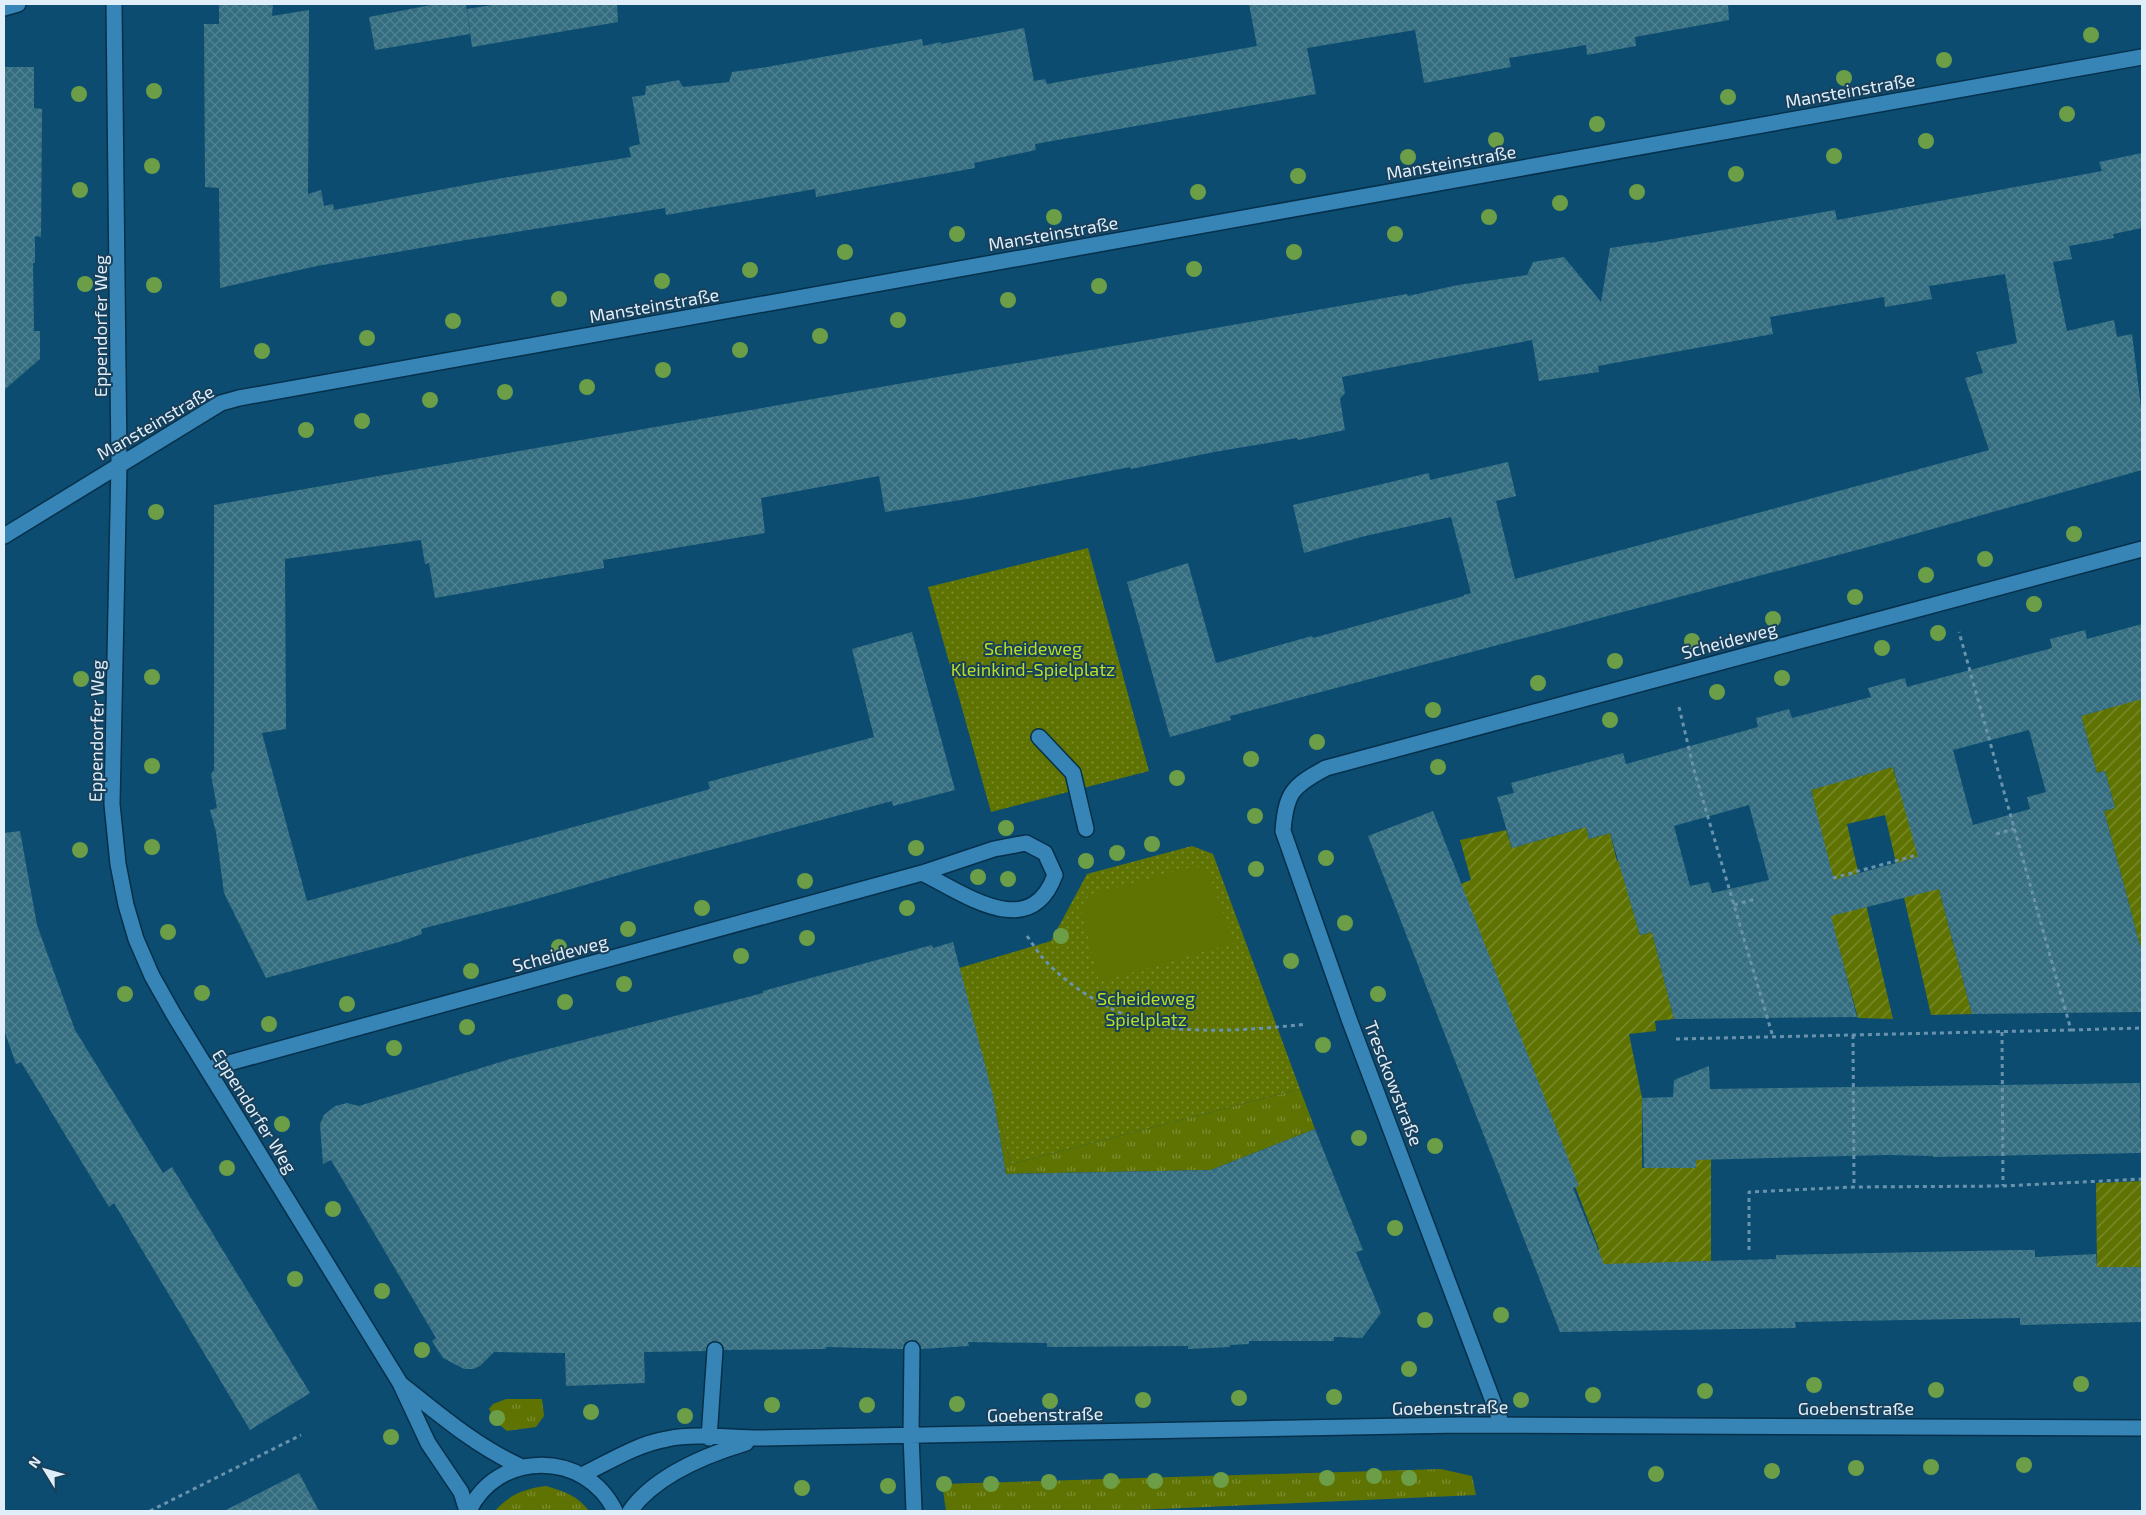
<svg xmlns="http://www.w3.org/2000/svg" width="2146" height="1515" viewBox="0 0 2146 1515" font-family="'Exo 2',sans-serif">
<style>
.grass{fill:url(#grass-tufts)}
.park{fill:url(#park-dots)}
.garden{fill:url(#garden-furrows)}
.pitch{fill:#5f7302}
.building{fill:url(#building-cross-hatch);fill-rule:evenodd}
.lines{fill:none;stroke-linecap:round;stroke-linejoin:round}
.minor-casing{stroke:#05304a;stroke-width:18}
.path{stroke:#6993ad;stroke-width:3;stroke-dasharray:4 4;stroke-linecap:butt}
.minor{stroke:#3784b7;stroke-width:15}
.tree{fill:#6c9d47}
.labels{text-anchor:middle;dominant-baseline:central;stroke-width:4;stroke-linejoin:round;paint-order:stroke}
.street-label{font-size:18px;fill:#e0eef9;stroke:#18405b}
.park-label{font-size:18px;fill:#badf24;stroke:#18405b}
</style>
<defs>
<pattern id="grass-tufts" width="24" height="20" patternUnits="userSpaceOnUse" patternTransform="scale(1.25)"><rect width="24" height="20" fill="#5f7302"/><path d="M3 7l-1-3M5 7V3M7 7l1-3M15 17l-1-3M17 17v-4M19 17l1-3" fill="none" stroke="#7d8e34"/></pattern>
<pattern id="park-dots" width="8" height="8" patternUnits="userSpaceOnUse" patternTransform="scale(1.25)"><rect width="8" height="8" fill="#5f7302"/><path d="M2 2h.1M6 6h.1" fill="none" stroke="#7d8e34" stroke-width="1.8" stroke-linecap="round"/></pattern>
<pattern id="garden-furrows" width="10" height="10" patternUnits="userSpaceOnUse" patternTransform="scale(1.25)"><rect width="10" height="10" fill="#5f7302"/><path d="M-1 1l2-2M0 10L10 0M9 11l2-2" fill="none" stroke="#7d8e34"/></pattern>
<pattern id="building-cross-hatch" width="8" height="8" patternUnits="userSpaceOnUse" patternTransform="scale(1.25)"><rect width="8" height="8" fill="#336d7f"/><path d="M0 0l8 8M0 8l8-8" fill="none" stroke="#508292"/></pattern>
</defs>
<rect width="100%" height="100%" fill="#0c4c71"/>
<path class="grass" d="M 1300,1089 L 1315,1129 L 1211,1170 L 1006,1174 L 993,1095 L 1011,1164 Z
M 506,1399 L 542,1399 L 544,1416 L 536,1427 L 507,1431 L 497,1423 L 489,1409 L 493,1404 Z
M 1441,1469 L 1472,1476 L 1476,1495 L 1117,1511 L 946,1511 L 942,1484 Z
M 546,1486 C 564,1491 578,1496 589,1511 L 495,1511 C 510,1494 524,1489 546,1486 Z"/>
<path class="park" d="M 1088,548 L 1149,771 L 991,812 L 928,587 Z
M 1192,846 L 1213,854 L 1300,1089 L 1011,1164 L 959,968 L 1051,941 L 1087,874 Z"/>
<path class="garden" d="M 2142,684 L 2142,953 L 2104,811 L 2115,808 L 2105,771 L 2097,773 L 2081,716 L 2106,709 L 2102,695 Z
M 1890,757 L 1898,786 L 1905,784 L 1931,859 L 1972,1014 L 1931,1015 L 1885,815 L 1847,824 L 1893,1019 L 1858,1018 L 1822,886 L 1806,810 L 1815,807 L 1811,789 L 1868,774 Z
M 1586,827 L 1589,839 L 1610,833 L 1617,861 L 1627,859 L 1629,897 L 1640,935 L 1652,932 L 1674,1019 L 1655,1021 L 1656,1031 L 1629,1034 L 1642,1098 L 1642,1168 L 1696,1168 L 1696,1149 L 1711,1149 L 1711,1261 L 1591,1266 L 1599,1249 L 1460,884 L 1471,880 L 1460,840 L 1506,830 L 1512,848 Z
M 2142,1181 L 2142,1267 L 2097,1267 L 2096,1183 Z"/>
<path class="pitch" d="M 1195,866 L 1209,874 L 1234,943 L 1099,982 L 1081,909 L 1089,895 Z"/>
<path class="building" d="M 219,4 L 273,4 L 272,16 L 309,10 L 308,194 L 321,190 L 324,206 L 333,204 L 334,210 L 497,179 L 631,157 L 629,147 L 640,144 L 632,97 L 645,95 L 646,86 L 679,80 L 683,87 L 729,82 L 732,72 L 767,67 L 922,39 L 923,46 L 941,42 L 941,44 L 1024,28 L 1034,81 L 1045,79 L 1047,84 L 1257,46 L 1249,4 L 1728,4 L 1729,20 L 1635,37 L 1636,46 L 1587,55 L 1586,45 L 1509,58 L 1511,67 L 1424,83 L 1415,30 L 1307,48 L 1316,94 L 1035,144 L 1036,150 L 974,163 L 975,168 L 816,197 L 815,189 L 666,215 L 665,208 L 466,240 L 317,266 L 220,288 L 219,188 L 205,187 L 204,24 L 219,24 Z
M 436,4 L 466,4 L 470,34 L 375,50 L 369,17 Z
M 498,4 L 617,4 L 618,22 L 472,47 L 467,9 Z
M 4,67 L 34,67 L 34,108 L 42,109 L 41,237 L 35,236 L 35,263 L 33,263 L 34,331 L 40,331 L 40,359 L 4,390 Z
M 2142,153 L 2142,228 L 2113,234 L 2114,238 L 2069,246 L 2072,259 L 2053,262 L 2067,331 L 2114,320 L 2117,337 L 2132,334 L 2142,415 L 2142,470 L 1872,546 L 1230,716 L 1231,720 L 1170,737 L 1127,582 L 1188,563 L 1216,663 L 1312,636 L 1313,638 L 1464,596 L 1464,595 L 1471,593 L 1451,517 L 1365,536 L 1304,553 L 1293,505 L 1429,473 L 1430,480 L 1508,462 L 1516,496 L 1496,501 L 1515,579 L 1989,450 L 1965,378 L 1983,373 L 1976,352 L 2017,343 L 2005,274 L 1929,286 L 1932,299 L 1885,307 L 1884,297 L 1770,317 L 1773,334 L 1598,366 L 1599,372 L 1539,381 L 1532,340 L 1342,377 L 1345,393 L 1340,399 L 1345,430 L 1298,440 L 1297,438 L 1214,452 L 1131,469 L 1130,467 L 967,499 L 885,512 L 879,476 L 761,498 L 765,533 L 603,560 L 604,568 L 435,598 L 429,563 L 425,564 L 421,540 L 285,559 L 286,729 L 262,733 L 307,901 L 710,789 L 708,782 L 874,737 L 852,649 L 912,632 L 955,790 L 893,806 L 892,801 L 647,867 L 526,902 L 421,929 L 422,934 L 399,942 L 266,978 L 224,893 L 216,832 L 210,810 L 217,808 L 211,774 L 214,770 L 214,505 L 1407,294 L 1408,296 L 1458,285 L 1527,275 L 1533,262 L 1564,257 L 1601,302 L 1610,248 L 1650,242 L 1650,243 L 1835,210 L 1837,220 L 2102,171 L 2099,162 Z
M 2142,624 L 2142,699 L 2081,716 L 2097,773 L 2105,771 L 2115,808 L 2104,811 L 2142,953 L 2142,1012 L 1972,1014 L 1939,889 L 1831,916 L 1857,1017 L 1674,1019 L 1652,932 L 1640,935 L 1610,833 L 1589,839 L 1586,827 L 1512,848 L 1497,797 L 1514,793 L 1511,783 L 1623,753 L 1626,764 L 1758,727 L 1756,718 L 1789,709 L 1792,718 L 1871,697 L 1868,688 L 1905,678 L 1907,687 L 2052,648 L 2050,639 L 2085,630 L 2087,639 ZM 2029,730 L 2046,792 L 2027,797 L 2030,809 L 1973,825 L 1953,750 ZM 1893,767 L 1918,857 L 1834,880 L 1811,790 ZM 1749,805 L 1769,880 L 1712,893 L 1709,882 L 1690,886 L 1674,826 Z
M 1433,811 L 1579,1186 L 1573,1188 L 1604,1264 L 1776,1259 L 1776,1255 L 2018,1250 L 2035,1250 L 2035,1257 L 2096,1254 L 2097,1267 L 2142,1267 L 2142,1322 L 2020,1325 L 2020,1318 L 1795,1322 L 1796,1328 L 1560,1332 L 1368,836 Z
M 20,831 L 37,925 L 75,1030 L 163,1173 L 172,1167 L 310,1393 L 250,1430 L 114,1203 L 109,1207 L 21,1062 L 16,1064 L 4,1030 L 4,833 Z
M 953,942 L 993,1095 L 1006,1174 L 1211,1170 L 1315,1129 L 1363,1250 L 1356,1252 L 1381,1313 L 1362,1338 L 1334,1337 L 1334,1341 L 1249,1341 L 1249,1344 L 1230,1345 L 1230,1347 L 1188,1349 L 1188,1346 L 1047,1347 L 1047,1343 L 968,1342 L 969,1346 L 921,1349 L 917,1341 L 912,1340 L 904,1344 L 903,1349 L 826,1347 L 826,1349 L 724,1350 L 721,1343 L 715,1341 L 708,1344 L 706,1351 L 644,1352 L 645,1383 L 566,1386 L 565,1353 L 494,1352 L 480,1366 L 473,1369 L 464,1369 L 443,1358 L 432,1341 L 436,1338 L 331,1160 L 323,1164 L 320,1124 L 324,1115 L 335,1106 L 347,1103 L 359,1106 L 510,1059 L 763,993 L 763,991 L 932,945 L 933,948 Z
M 1709,1066 L 1710,1089 L 2140,1083 L 2141,1153 L 1933,1157 L 1933,1156 L 1887,1155 L 1696,1160 L 1696,1168 L 1644,1168 L 1642,1098 L 1673,1097 L 1674,1080 Z
M 299,1473 L 319,1511 L 224,1511 Z"/>
<g class="lines">
<defs>
<path id="minor" d="M 114,4 L 119,464 L 112,804 L 118,864 L 126,905 L 136,939 L 152,976 L 174,1015 L 400,1383 L 428,1443 L 461,1492 L 467,1511
M 4,8 L 18,4
M 4,536 L 221,403 L 239,398 L 2142,57
M 1039,737 L 1073,773 L 1086,829
M 207,1069 L 922,873 L 994,849 L 1026,843 L 1045,853 L 1055,875 C 1030,943 965,894 922,873
M 912,1349 L 911,1435 L 914,1511
M 401,1384 C 440,1415 477,1447 522,1467
M 1502,1425 L 1349,1019 L 1283,831 C 1286,793 1292,786 1326,768 L 2142,549
M 709,1438 L 715,1350
M 582,1475 C 609,1462 637,1444 667,1439 C 695,1433 730,1438 759,1438 L 1460,1425 L 2142,1428
M 469,1511 C 497,1450 586,1450 615,1511
M 630,1511 C 655,1476 706,1455 746,1443"/>
</defs>
<use href="#minor" class="minor-casing"/>
<path class="path" d="M 1679,707 L 1694,770 L 1773,1037
M 1996,834 L 2014,829
M 1833,878 L 1917,855
M 1734,905 L 1755,899
M 1027,936 C 1032,943 1037,951 1042,957 C 1071,991 1127,1022 1170,1028 C 1180,1030 1190,1029 1200,1030 C 1236,1031 1271,1028 1307,1024
M 2071,1030 L 2142,1028
M 2002,1032 L 2003,1186
M 1853,1035 L 1854,1187
M 1676,1039 L 2071,1030 L 1959,632
M 1749,1250 L 1749,1192 L 1854,1187 L 2003,1186 L 2142,1179
M 150,1511 L 301,1435"/>
<use href="#minor" class="minor"/>
</g>
<g class="tree">
<circle cx="2091" cy="35" r="8"/>
<circle cx="1944" cy="60" r="8"/>
<circle cx="1844" cy="78" r="8"/>
<circle cx="154" cy="91" r="8"/>
<circle cx="79" cy="94" r="8"/>
<circle cx="1728" cy="97" r="8"/>
<circle cx="2067" cy="114" r="8"/>
<circle cx="1597" cy="124" r="8"/>
<circle cx="1496" cy="140" r="8"/>
<circle cx="1926" cy="141" r="8"/>
<circle cx="1834" cy="156" r="8"/>
<circle cx="1408" cy="157" r="8"/>
<circle cx="152" cy="166" r="8"/>
<circle cx="1736" cy="174" r="8"/>
<circle cx="1298" cy="176" r="8"/>
<circle cx="80" cy="190" r="8"/>
<circle cx="1198" cy="192" r="8"/>
<circle cx="1637" cy="192" r="8"/>
<circle cx="1560" cy="203" r="8"/>
<circle cx="1054" cy="217" r="8"/>
<circle cx="1489" cy="217" r="8"/>
<circle cx="957" cy="234" r="8"/>
<circle cx="1395" cy="234" r="8"/>
<circle cx="845" cy="252" r="8"/>
<circle cx="1294" cy="252" r="8"/>
<circle cx="1194" cy="269" r="8"/>
<circle cx="750" cy="270" r="8"/>
<circle cx="662" cy="281" r="8"/>
<circle cx="85" cy="284" r="8"/>
<circle cx="154" cy="285" r="8"/>
<circle cx="1099" cy="286" r="8"/>
<circle cx="559" cy="299" r="8"/>
<circle cx="1008" cy="300" r="8"/>
<circle cx="898" cy="320" r="8"/>
<circle cx="453" cy="321" r="8"/>
<circle cx="820" cy="336" r="8"/>
<circle cx="367" cy="338" r="8"/>
<circle cx="740" cy="350" r="8"/>
<circle cx="262" cy="351" r="8"/>
<circle cx="663" cy="370" r="8"/>
<circle cx="587" cy="387" r="8"/>
<circle cx="505" cy="392" r="8"/>
<circle cx="430" cy="400" r="8"/>
<circle cx="362" cy="421" r="8"/>
<circle cx="306" cy="430" r="8"/>
<circle cx="156" cy="512" r="8"/>
<circle cx="2074" cy="534" r="8"/>
<circle cx="1985" cy="559" r="8"/>
<circle cx="1926" cy="575" r="8"/>
<circle cx="1855" cy="597" r="8"/>
<circle cx="2034" cy="604" r="8"/>
<circle cx="1773" cy="619" r="8"/>
<circle cx="1938" cy="633" r="8"/>
<circle cx="1692" cy="641" r="8"/>
<circle cx="1882" cy="648" r="8"/>
<circle cx="1615" cy="661" r="8"/>
<circle cx="152" cy="677" r="8"/>
<circle cx="1782" cy="678" r="8"/>
<circle cx="81" cy="679" r="8"/>
<circle cx="1538" cy="683" r="8"/>
<circle cx="1717" cy="692" r="8"/>
<circle cx="1433" cy="710" r="8"/>
<circle cx="1610" cy="720" r="8"/>
<circle cx="1317" cy="742" r="8"/>
<circle cx="1251" cy="759" r="8"/>
<circle cx="152" cy="766" r="8"/>
<circle cx="1438" cy="767" r="8"/>
<circle cx="1177" cy="778" r="8"/>
<circle cx="1255" cy="816" r="8"/>
<circle cx="1006" cy="828" r="8"/>
<circle cx="1152" cy="844" r="8"/>
<circle cx="152" cy="847" r="8"/>
<circle cx="916" cy="848" r="8"/>
<circle cx="80" cy="850" r="8"/>
<circle cx="1117" cy="853" r="8"/>
<circle cx="1326" cy="858" r="8"/>
<circle cx="1086" cy="861" r="8"/>
<circle cx="1256" cy="869" r="8"/>
<circle cx="978" cy="877" r="8"/>
<circle cx="1008" cy="879" r="8"/>
<circle cx="805" cy="881" r="8"/>
<circle cx="702" cy="908" r="8"/>
<circle cx="907" cy="908" r="8"/>
<circle cx="1345" cy="923" r="8"/>
<circle cx="628" cy="929" r="8"/>
<circle cx="168" cy="932" r="8"/>
<circle cx="1061" cy="936" r="8"/>
<circle cx="807" cy="938" r="8"/>
<circle cx="559" cy="947" r="8"/>
<circle cx="741" cy="956" r="8"/>
<circle cx="1291" cy="961" r="8"/>
<circle cx="471" cy="971" r="8"/>
<circle cx="624" cy="984" r="8"/>
<circle cx="202" cy="993" r="8"/>
<circle cx="125" cy="994" r="8"/>
<circle cx="1378" cy="994" r="8"/>
<circle cx="565" cy="1002" r="8"/>
<circle cx="347" cy="1004" r="8"/>
<circle cx="269" cy="1024" r="8"/>
<circle cx="467" cy="1027" r="8"/>
<circle cx="1323" cy="1045" r="8"/>
<circle cx="394" cy="1048" r="8"/>
<circle cx="282" cy="1124" r="8"/>
<circle cx="1359" cy="1138" r="8"/>
<circle cx="1435" cy="1146" r="8"/>
<circle cx="227" cy="1168" r="8"/>
<circle cx="333" cy="1209" r="8"/>
<circle cx="1395" cy="1228" r="8"/>
<circle cx="295" cy="1279" r="8"/>
<circle cx="382" cy="1291" r="8"/>
<circle cx="1501" cy="1315" r="8"/>
<circle cx="1425" cy="1320" r="8"/>
<circle cx="422" cy="1350" r="8"/>
<circle cx="1409" cy="1369" r="8"/>
<circle cx="2081" cy="1384" r="8"/>
<circle cx="1814" cy="1385" r="8"/>
<circle cx="1936" cy="1390" r="8"/>
<circle cx="1705" cy="1391" r="8"/>
<circle cx="1593" cy="1395" r="8"/>
<circle cx="1334" cy="1397" r="8"/>
<circle cx="1239" cy="1398" r="8"/>
<circle cx="1143" cy="1400" r="8"/>
<circle cx="1521" cy="1400" r="8"/>
<circle cx="1050" cy="1401" r="8"/>
<circle cx="957" cy="1404" r="8"/>
<circle cx="772" cy="1405" r="8"/>
<circle cx="867" cy="1405" r="8"/>
<circle cx="591" cy="1412" r="8"/>
<circle cx="685" cy="1416" r="8"/>
<circle cx="497" cy="1418" r="8"/>
<circle cx="391" cy="1437" r="8"/>
<circle cx="2024" cy="1465" r="8"/>
<circle cx="1931" cy="1467" r="8"/>
<circle cx="1856" cy="1468" r="8"/>
<circle cx="1772" cy="1471" r="8"/>
<circle cx="1656" cy="1474" r="8"/>
<circle cx="1374" cy="1476" r="8"/>
<circle cx="1327" cy="1478" r="8"/>
<circle cx="1409" cy="1478" r="8"/>
<circle cx="1221" cy="1480" r="8"/>
<circle cx="1111" cy="1481" r="8"/>
<circle cx="1155" cy="1481" r="8"/>
<circle cx="1049" cy="1482" r="8"/>
<circle cx="944" cy="1484" r="8"/>
<circle cx="991" cy="1484" r="8"/>
<circle cx="888" cy="1486" r="8"/>
<circle cx="802" cy="1488" r="8"/>
</g>
<g class="labels">
<g class="street-label">
<text transform="translate(1850 90) rotate(-10)">Mansteinstraße</text>
<text transform="translate(1451 162) rotate(-10)">Mansteinstraße</text>
<text transform="translate(1053 233) rotate(-10)">Mansteinstraße</text>
<text transform="translate(654 305) rotate(-10)">Mansteinstraße</text>
<text transform="translate(100 326) rotate(-90)">Eppendorfer Weg</text>
<text transform="translate(155 422) rotate(-30)">Mansteinstraße</text>
<text transform="translate(1729 640) rotate(-15)">Scheideweg</text>
<text transform="translate(96 731) rotate(-89)">Eppendorfer Weg</text>
<text transform="translate(560 953) rotate(-15)">Scheideweg</text>
<text transform="translate(1394 1083) rotate(69)">Tresckowstraße</text>
<text transform="translate(255 1111) rotate(58)">Eppendorfer Weg</text>
<text transform="translate(1450 1407) rotate(-1)">Goebenstraße</text>
<text x="1856" y="1408">Goebenstraße</text>
<text transform="translate(1045 1414) rotate(-1)">Goebenstraße</text>
</g>
<g class="park-label">
<text x="1033" y="648">Scheideweg<tspan x="1033" dy="21">Kleinkind-Spielplatz</tspan></text>
<text x="1146" y="998">Scheideweg<tspan x="1146" dy="21">Spielplatz</tspan></text>
</g>
</g>
<rect width="2146" height="1515" fill="none" stroke="#e0eef9" stroke-width="10"/>
<g transform="translate(45 1470) rotate(307)" stroke="#18405b" stroke-width="4" paint-order="stroke">
<path d="M0-4L9 19L0 12L-9 19Z" fill="#e0eef9"/>
<text y="-8" font-size="14" font-weight="bold" text-anchor="middle" fill="#e0eef9">N</text>
</g>
</svg>
